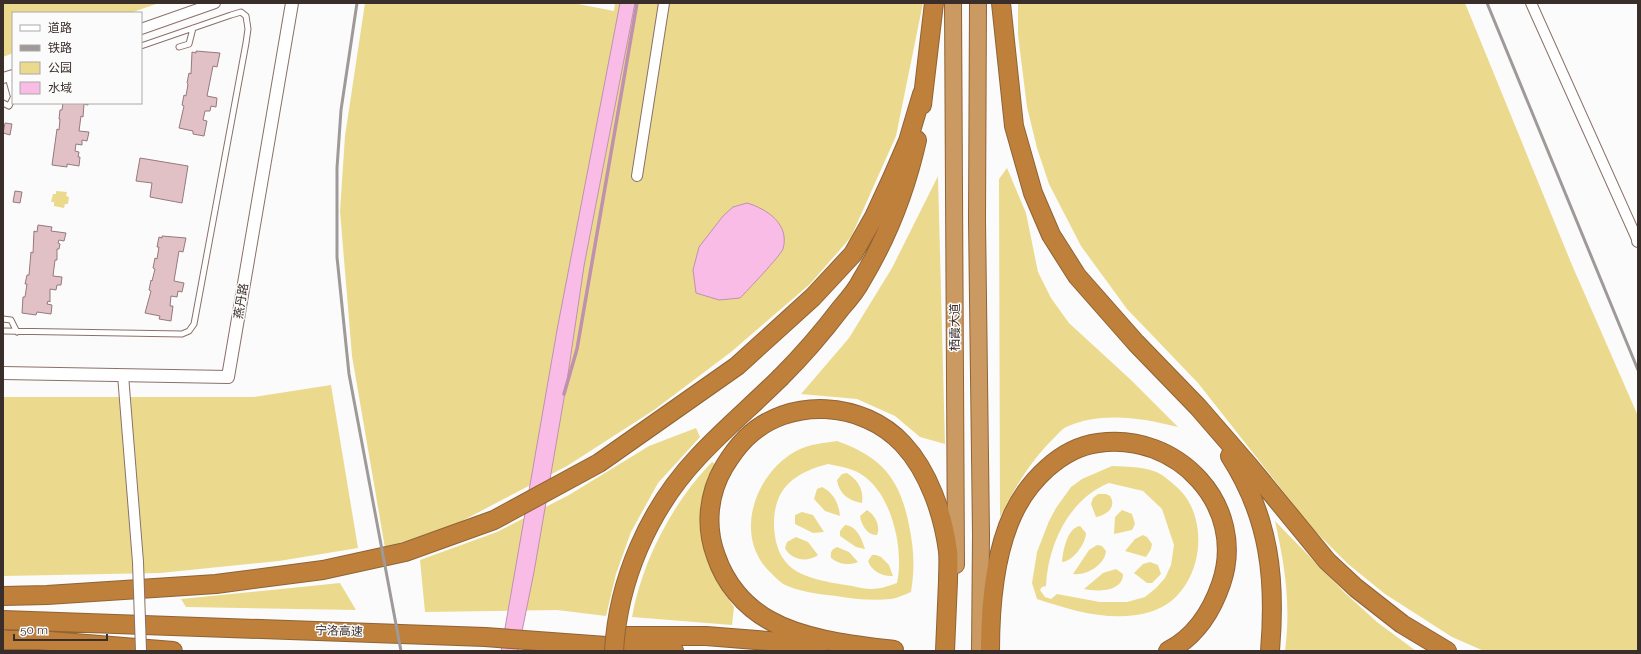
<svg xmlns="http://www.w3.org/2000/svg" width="1641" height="654" viewBox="0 0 1641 654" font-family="Raleway,'Noto Sans SC',sans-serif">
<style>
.green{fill:#ebda8d;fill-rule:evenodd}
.water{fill:#f8bce6;stroke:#bf91ae}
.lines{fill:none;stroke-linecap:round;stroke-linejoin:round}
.stream{stroke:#bf91ae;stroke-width:3.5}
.building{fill:#e1c1c6;stroke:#95797d}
.service-casing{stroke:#8b7068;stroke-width:7}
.minor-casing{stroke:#8b7068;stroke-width:12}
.tertiary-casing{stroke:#8b7068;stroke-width:14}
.trunk-casing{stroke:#906335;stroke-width:18}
.motorway-casing{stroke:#906335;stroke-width:20}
.service{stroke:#fff;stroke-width:5}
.minor{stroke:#fff;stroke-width:10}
.tertiary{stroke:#fff;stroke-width:12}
.trunk{stroke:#cb9a62;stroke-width:16}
.motorway{stroke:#be803a;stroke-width:18}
.rail{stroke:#9f9998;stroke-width:3}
.minor-bridge-casing{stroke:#8b7068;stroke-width:12;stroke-linecap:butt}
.motorway-bridge-casing{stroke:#906335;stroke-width:20;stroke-linecap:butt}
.minor-bridge{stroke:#fff;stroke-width:10}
.motorway-bridge{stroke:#be803a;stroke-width:18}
.labels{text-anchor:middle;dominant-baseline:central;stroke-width:3;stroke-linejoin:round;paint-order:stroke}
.street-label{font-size:12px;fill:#3a2e2b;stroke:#fbfbfb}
</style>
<rect width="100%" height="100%" fill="#fbfbfb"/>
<path class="green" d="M 3,3 L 159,3 L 130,13 L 13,13 L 13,53 L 3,57 Z
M 365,3 L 573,3 L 614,11 L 615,3 L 923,3 L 896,136 L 851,237 L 810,284 L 731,352 L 654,410 L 567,466 L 458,523 L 385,548 L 352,356 L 340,211 L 345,136 Z
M 1018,3 L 1465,3 L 1572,265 L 1638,416 L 1638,651 L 1484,651 L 1452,637 L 1385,594 L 1348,564 L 1312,528 L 1198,383 L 1127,309 L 1081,246 L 1049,184 L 1037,148 L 1027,107 L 1018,35 Z
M 1007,168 L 1026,213 L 1038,272 L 1051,298 L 1069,323 L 1131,380 L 1178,427 C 1143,418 1100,411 1066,427 C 1062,429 1058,434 1055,437 C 1031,460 1015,487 1000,517 L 999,179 Z
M 938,176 L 945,444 L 920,437 L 895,416 L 857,399 L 801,394 L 849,338 L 892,268 Z
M 56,191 L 67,192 L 66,196 L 69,197 L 68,204 L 65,204 L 64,208 L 54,206 L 54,202 L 51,202 L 53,194 L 56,194 Z
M 331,385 L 358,548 L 279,561 L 160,573 L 3,576 L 3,397 L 254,397 Z
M 696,428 L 700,437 L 658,483 L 631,532 L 616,574 L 606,616 L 557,610 L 425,612 L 420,560 L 497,532 L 569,495 L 649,446 Z
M 837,441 C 882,457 900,479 909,525 C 914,549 915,568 911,592 C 904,595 897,598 891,599 C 873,601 853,599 836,596 C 819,594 799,592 783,584 C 779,581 775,577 772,574 C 732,538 754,474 796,451 C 809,444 823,443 837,441 ZM 828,464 C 841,467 854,468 865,477 C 893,498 904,551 897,583 C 889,586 879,589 871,589 C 863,589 854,586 846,585 C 828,582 797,578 785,561 C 777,551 775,539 774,527 C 773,489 793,473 828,464 Z
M 712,462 L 718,466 C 714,473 709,480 706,488 C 690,531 709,572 734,607 L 732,625 L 632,617 C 642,561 673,502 712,462 Z
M 1112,466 C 1128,467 1148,466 1162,475 C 1169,480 1180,489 1185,496 C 1212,533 1197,599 1150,612 C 1113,623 1073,611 1037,599 L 1032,583 L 1037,552 L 1049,521 L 1056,508 L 1071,487 L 1082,479 ZM 1109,483 L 1143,491 L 1162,509 L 1174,545 L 1171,565 L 1165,578 L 1156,588 L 1145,597 L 1127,602 L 1100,602 L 1057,594 L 1051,599 L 1045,597 L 1040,590 L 1042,587 L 1046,586 C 1048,544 1069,499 1109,483 Z
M 847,473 C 858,480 864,490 862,503 C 849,501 839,494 837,480 L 842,474 Z
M 822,487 C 834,493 839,504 840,516 L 825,511 L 814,499 L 817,489 Z
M 1098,494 L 1106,494 L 1110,496 C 1117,507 1107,515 1096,517 L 1091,504 L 1093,498 Z
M 867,510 C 875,515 881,526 877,535 C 868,536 861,525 860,516 Z
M 1122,510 L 1132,514 L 1135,524 L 1132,530 L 1114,534 L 1115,517 Z
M 802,512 L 813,515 L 824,532 L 813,533 L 795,524 L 795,515 Z
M 1275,521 L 1345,593 L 1377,622 L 1416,651 L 1285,651 C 1291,604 1285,567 1275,521 Z
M 845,525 C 857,526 862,539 865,549 L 856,547 L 840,536 L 840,531 Z
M 1080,526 L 1086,533 C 1086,544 1072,562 1062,562 C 1063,551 1067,528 1080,526 Z
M 1143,535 L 1147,537 L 1152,544 L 1151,549 L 1146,557 L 1125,551 L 1135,539 Z
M 796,537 L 808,542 L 818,555 C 807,563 791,560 785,548 L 787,542 Z
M 1097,545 L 1102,546 L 1106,551 C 1105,565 1086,576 1073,574 L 1089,550 Z
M 837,547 L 849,552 L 858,562 C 849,566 838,564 831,558 C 830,552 832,549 837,547 Z
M 872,555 L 876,555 L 881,557 L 889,565 L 893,576 C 883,577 871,571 868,561 Z
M 1150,562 L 1158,565 L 1161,574 L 1152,583 L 1147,583 L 1134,573 L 1143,564 Z
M 1116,569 L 1123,574 C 1123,592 1097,592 1084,589 L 1103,573 Z
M 340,583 L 356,610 L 186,607 L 181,599 Z"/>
<path class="water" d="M 620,3 L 635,3 L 584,266 L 567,381 L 534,572 L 518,651 L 501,651 L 557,330 Z
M 747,203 C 767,209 790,224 783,249 C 781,255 747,291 740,298 L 719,300 L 696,293 L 693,270 L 699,247 L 723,216 L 733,207 Z"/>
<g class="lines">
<path class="stream" d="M 564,394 L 577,349 L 637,3"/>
</g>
<path class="building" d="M 196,51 L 220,53 L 217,67 L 213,66 L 207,96 L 217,98 L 216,107 L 211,106 L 210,111 L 205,111 L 203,120 L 207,121 L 204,136 L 193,134 L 193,131 L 179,128 L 184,106 L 182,105 L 184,95 L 186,96 L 188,84 L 187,83 L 189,73 L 191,74 L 192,52 L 196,53 Z
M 63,103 L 88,103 L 88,105 L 84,104 L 83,117 L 81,116 L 79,131 L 89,132 L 87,141 L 82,140 L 82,145 L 76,144 L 75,151 L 79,152 L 78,157 L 80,157 L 79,166 L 67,164 L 67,167 L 52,165 L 57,129 L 59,130 L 60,119 L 59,119 L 60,110 L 62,110 Z
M 5,123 L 12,124 L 10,135 L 3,133 Z
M 140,158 L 188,166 L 182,203 L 150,197 L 152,183 L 136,181 Z
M 15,191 L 22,192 L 20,203 L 13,202 Z
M 38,225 L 52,227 L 51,231 L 66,233 L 64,241 L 59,240 L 58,243 L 60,244 L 59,249 L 57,249 L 57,260 L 55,260 L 53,276 L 62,277 L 61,285 L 57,285 L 56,290 L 50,289 L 50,302 L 48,301 L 47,304 L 52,305 L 51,314 L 37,312 L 36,315 L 22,313 L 23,297 L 25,297 L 27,284 L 25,284 L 27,275 L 29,275 L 31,252 L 33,253 L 34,231 L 37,232 Z
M 162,236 L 186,238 L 183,252 L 179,251 L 174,281 L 184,283 L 182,292 L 178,291 L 177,297 L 171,296 L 170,306 L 173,306 L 171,321 L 159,319 L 160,316 L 145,313 L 151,291 L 149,290 L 151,280 L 152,281 L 155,269 L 153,268 L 155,258 L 157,259 L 159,247 L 157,247 L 159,237 L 162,238 Z"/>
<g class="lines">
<defs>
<path id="service" d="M 179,47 L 189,44 L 193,28
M 8,77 L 13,95
M 3,103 L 9,106 L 13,98
M 3,319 L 11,320 L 17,332
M 3,331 L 182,334 L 189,331 L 194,324 L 246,43 L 248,29 L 246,16 L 241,12 L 231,15 L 141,46"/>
<path id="minor" d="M 1531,3 L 1637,239
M 141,29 L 215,3
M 3,78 L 13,75
M 637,176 L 664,3
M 123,375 L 138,562"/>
<path id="tertiary" d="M 1638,238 L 1638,241
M 3,373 L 228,377 L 292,3"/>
<path id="trunk" d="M 953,3 L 956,565
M 978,3 L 977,220 L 981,535 L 980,651"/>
<path id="motorway" d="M 1001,3 L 1014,126 L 1033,193 L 1051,235 L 1077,276 L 1136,343 L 1198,407 L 1250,467 L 1327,561 L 1356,588 L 1402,624 L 1447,651
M 922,105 L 934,3
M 781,377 C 803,355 822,333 841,308 C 848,300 856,291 861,281 C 887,238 906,189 917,140
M 1230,456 C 1270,518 1276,580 1270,651
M 3,596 L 47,595 L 216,584 L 323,570 L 405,552 L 494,520 L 599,463 L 737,366 L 813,297 L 853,254 L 874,217 L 892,178 L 908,141 L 922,94
M 3,620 L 485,637 L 674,651
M 623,636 L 706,636 L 819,645
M 3,640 L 38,640 L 173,651
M 894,650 C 854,645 804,640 769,620 C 744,606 725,583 716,556 C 705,527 708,494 724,467 C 730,457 738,446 746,438 C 789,396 863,401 903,444 C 929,472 943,514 948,551 C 949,561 948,571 948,581 C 947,604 946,628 945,651
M 990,651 C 990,606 994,555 1013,514 C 1028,482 1060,448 1098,443 C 1177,431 1248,506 1221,584 C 1211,613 1195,637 1168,651"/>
</defs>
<use href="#service" class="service-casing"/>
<use href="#minor" class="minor-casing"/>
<use href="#tertiary" class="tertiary-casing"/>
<use href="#trunk" class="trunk-casing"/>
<use href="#motorway" class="motorway-casing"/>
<use href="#service" class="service"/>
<use href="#minor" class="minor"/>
<use href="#tertiary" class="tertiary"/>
<use href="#trunk" class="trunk"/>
<use href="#motorway" class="motorway"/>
<path class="rail" d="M 357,3 L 341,110 L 337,168 L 337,257 L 349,374 L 401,651
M 1487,3 L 1638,370"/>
<defs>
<path id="minor-bridge" d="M 138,562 L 141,651"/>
<path id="motorway-bridge" d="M 614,651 C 618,580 649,509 698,457 C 724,429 754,404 781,377"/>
</defs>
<use href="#minor-bridge" class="minor-bridge-casing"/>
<use href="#motorway-bridge" class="motorway-bridge-casing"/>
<use href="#minor-bridge" class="minor-bridge"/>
<use href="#motorway-bridge" class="motorway-bridge"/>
</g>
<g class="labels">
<g class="street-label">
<text transform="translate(241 301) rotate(-81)">燕丹路</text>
<text transform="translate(955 327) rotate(-90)">栖霞大道</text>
<text transform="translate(339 631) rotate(2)">宁洛高速</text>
</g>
</g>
<rect width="1641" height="654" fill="none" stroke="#3a2e2b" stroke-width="8"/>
<rect x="12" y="12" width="130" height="92" fill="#fbfbfb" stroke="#aea9a8"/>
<rect x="20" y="25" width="20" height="6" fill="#ffffff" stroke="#aea9a8"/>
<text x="48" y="32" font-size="12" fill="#3a2e2b">道路</text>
<rect x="20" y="45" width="20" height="6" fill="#9f9998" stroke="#aea9a8"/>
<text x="48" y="52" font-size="12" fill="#3a2e2b">铁路</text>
<rect x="20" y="62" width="20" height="12" fill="#ebda8d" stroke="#aea9a8"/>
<text x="48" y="72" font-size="12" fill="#3a2e2b">公园</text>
<rect x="20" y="82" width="20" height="12" fill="#f8bce6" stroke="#aea9a8"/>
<text x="48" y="92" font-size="12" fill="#3a2e2b">水域</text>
<path d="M14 634v6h93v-6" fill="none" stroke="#3a2e2b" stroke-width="2"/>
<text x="20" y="634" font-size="12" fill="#3a2e2b" stroke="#fbfbfb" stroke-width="3" paint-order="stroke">50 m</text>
</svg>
